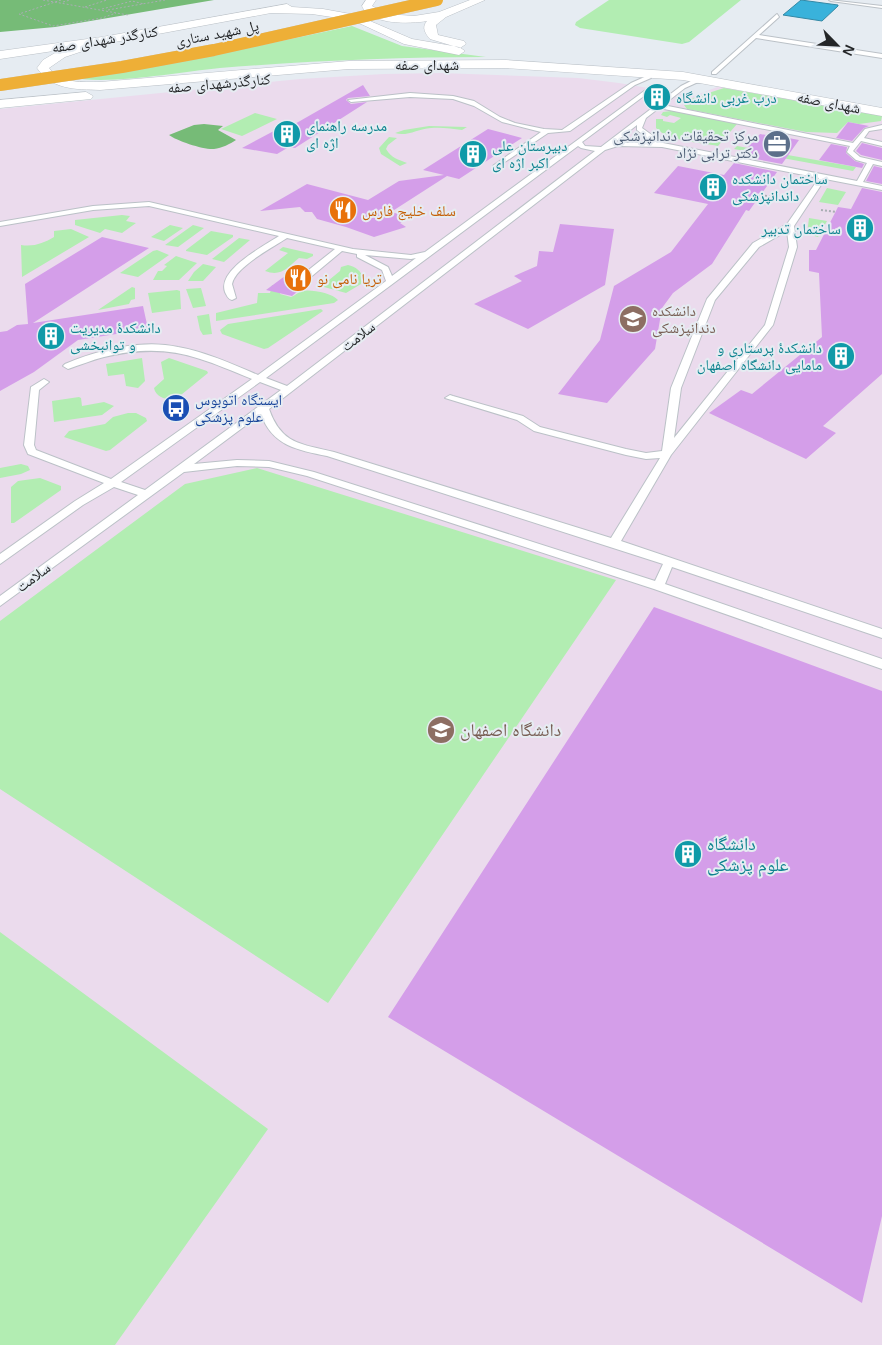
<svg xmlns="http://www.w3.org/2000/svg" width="882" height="1345" viewBox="0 0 882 1345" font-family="Helvetica,'Noto Naskh Arabic',sans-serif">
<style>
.education{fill:#ebdbed}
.green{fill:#b2edb2}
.forest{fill:#76bb77}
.water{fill:#39b2db;stroke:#3388a5}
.building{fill:#d49ee9}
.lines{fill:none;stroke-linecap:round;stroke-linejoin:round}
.lane-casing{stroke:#bbc1c7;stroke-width:2}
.secondary-casing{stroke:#bbc1c7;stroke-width:1}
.path-far1{stroke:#a9aeb3;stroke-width:1;stroke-dasharray:2 2;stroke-linecap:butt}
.path{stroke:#a9aeb3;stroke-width:2;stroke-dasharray:2 2;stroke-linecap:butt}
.lane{fill:#fff;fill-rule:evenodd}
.secondary{fill:#fff;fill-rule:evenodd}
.highway-bridge-casing{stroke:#cacbcb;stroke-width:12;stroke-linecap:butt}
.highway-bridge{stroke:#eeaf37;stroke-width:12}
.labels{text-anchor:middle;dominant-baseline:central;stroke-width:4;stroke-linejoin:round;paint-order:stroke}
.far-street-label{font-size:15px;fill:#242628;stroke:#e6ecf2}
.far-culture-label{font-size:15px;fill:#0d838f;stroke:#e6ecf2;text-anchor:start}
.far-service-label{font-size:15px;fill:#4e5e75;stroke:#e6ecf2;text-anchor:end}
.far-food-label{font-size:15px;fill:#c56008;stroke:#e6ecf2;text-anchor:start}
.far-education-label{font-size:15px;fill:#785e54;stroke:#e6ecf2;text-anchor:start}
.far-transit-label{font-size:15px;fill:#164399;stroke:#e6ecf2;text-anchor:start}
.education-label{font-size:18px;fill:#785e54;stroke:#e6ecf2;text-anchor:start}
.culture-label{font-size:18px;fill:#0d838f;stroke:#e6ecf2;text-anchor:start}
</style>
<rect width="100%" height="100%" fill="#e6ecf2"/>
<path class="education" d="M 441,73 L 578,78 L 619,83 L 694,96 L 720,86 L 882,114 L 882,1345 L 0,1345 L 0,109 L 300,79 L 384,74 Z"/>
<path class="green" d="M 609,0 L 741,0 L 689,42 L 682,44 L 580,28 L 575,25 L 576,22 Z
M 352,26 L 402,46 L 486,57 C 397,57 308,61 220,68 C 176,72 109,86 68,77 L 243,49 Z
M 724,88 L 882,116 L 881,121 L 859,124 L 848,122 L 837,133 L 806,132 L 687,109 L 684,105 L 693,98 Z
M 671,111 L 679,111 L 737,124 L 718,146 C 699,142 670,142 656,128 L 656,119 L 663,119 L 663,121 L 674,123 L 681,118 L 670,115 L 667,117 L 661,115 L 663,112 Z
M 255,113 L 277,119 L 242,136 L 221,129 Z
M 429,126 L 467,127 L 462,130 C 452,129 443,127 431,128 C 418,129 406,137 395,133 L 404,130 Z
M 389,137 L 397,138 L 388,145 L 386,149 C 392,159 398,159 407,163 L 400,166 L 381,154 L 379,148 Z
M 737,146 L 856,167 L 853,171 L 734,149 Z
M 827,188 L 846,192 L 838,205 L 819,202 Z
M 122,215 L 130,216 L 126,221 L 136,223 L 122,233 L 105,229 L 100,233 L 75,225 L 75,220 Z
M 809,218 L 827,221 L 818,237 L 807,234 Z
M 170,225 L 183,228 L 164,241 L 151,237 Z
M 193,225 L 204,228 L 178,247 L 165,245 Z
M 71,229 L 89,237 L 22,277 L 21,245 C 34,247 44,243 54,237 L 54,231 Z
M 211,231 L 233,235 L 233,237 L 207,255 L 186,251 L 186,250 Z
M 239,238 L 250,240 L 224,262 L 212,259 Z
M 283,247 L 313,254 L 313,256 L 307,259 L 299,258 C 287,268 281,277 265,271 L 288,253 L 279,250 Z
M 157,250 L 169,255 L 138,277 L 120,273 L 153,251 Z
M 176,256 L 197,263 L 179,280 L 153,280 L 158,271 L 162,271 L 167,266 L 164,265 Z
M 203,264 L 216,267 L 203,281 L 188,281 L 194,272 Z
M 348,265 C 357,267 366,274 361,284 L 346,293 L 324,287 L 323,285 L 340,271 L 341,267 Z
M 272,285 L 282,285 L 280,294 L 291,297 C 295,296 298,292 302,291 C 311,289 332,293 338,300 L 334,303 L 216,321 L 216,313 L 257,303 L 258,293 L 270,293 Z
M 132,287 L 135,288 L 135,299 L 131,300 L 129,304 L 98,310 Z
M 201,288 L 206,306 L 193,308 L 186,289 Z
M 177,290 L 180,291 L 181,309 L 152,313 L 148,293 Z
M 321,309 L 323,311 L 268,348 L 264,349 L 222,334 L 220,330 L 228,324 Z
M 209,314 L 212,334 L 203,335 L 200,330 L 197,316 Z
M 142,358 L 145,381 L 138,388 L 126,386 L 124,374 L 108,376 L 106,364 Z
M 169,358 L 207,371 L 208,373 L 176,399 C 167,400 156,398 154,388 L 164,379 L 161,362 Z
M 79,397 L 81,398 L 82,406 L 104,402 L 114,406 L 102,415 L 54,422 L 52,401 Z
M 128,413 L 136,413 L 146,418 L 147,421 L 110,450 L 106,451 L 64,437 L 69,431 L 105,424 L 113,417 Z
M 21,464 L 28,466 L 30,470 L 21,474 L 0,478 L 0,468 Z
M 257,468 L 616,580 L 328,1003 L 0,789 L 0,621 L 185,484 Z
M 40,478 L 61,486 L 61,490 L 14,523 L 11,523 L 11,487 L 18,481 Z
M 0,932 L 268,1129 L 115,1345 L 0,1345 Z"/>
<path class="forest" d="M 0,0 L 214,0 L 55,27 L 0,32 Z
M 204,124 L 223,126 L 218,130 L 236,140 C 230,144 222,148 214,149 C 204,150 177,141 169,135 L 194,125 Z"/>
<path class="water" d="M 801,0 L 838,5 L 838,6 L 822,21 L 783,15 Z"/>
<path class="building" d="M 363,85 L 370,96 L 348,98 L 346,100 L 351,104 L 367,102 L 295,148 L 289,147 L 277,154 L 242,148 L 287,124 L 293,125 Z
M 848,122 L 869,126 L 864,128 L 852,141 L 836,138 Z
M 488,129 L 522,138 L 459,179 L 447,176 L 391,212 L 411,217 L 400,223 L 406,227 L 374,237 L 346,227 L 317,219 L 312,212 L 305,212 L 300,207 L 260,211 L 307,184 L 368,200 L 399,181 L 444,175 L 423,170 Z
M 760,134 L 772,136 L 773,135 L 799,140 L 782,164 L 740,156 Z
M 862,143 L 882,148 L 882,160 L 861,155 L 856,151 Z
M 831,144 L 847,147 L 846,153 L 855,161 L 864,164 L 862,168 L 819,160 Z
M 734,163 L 777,172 L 749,211 L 746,210 L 712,264 L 673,293 L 662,308 L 655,349 L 607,403 L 558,394 L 600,340 L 614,286 L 671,252 L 708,204 L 654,193 L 678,166 L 724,175 Z
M 874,166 L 882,168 L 882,184 L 866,181 Z
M 862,188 L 882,192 L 882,374 L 823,426 L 836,433 L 806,459 L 709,413 L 741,390 L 752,394 L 822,337 L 819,273 L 809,271 L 809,250 L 816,250 L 838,207 L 851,209 Z
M 560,224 L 614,229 L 605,285 L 528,329 L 474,304 L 522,281 L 514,276 L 537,266 L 539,251 L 553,252 Z
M 102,237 L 149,248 L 33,323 L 143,306 L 148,329 L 78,340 L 34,372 L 0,391 L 0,332 L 7,331 L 17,325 L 28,324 L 25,284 Z
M 289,273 L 312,279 L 292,296 L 266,290 Z
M 654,607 L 882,691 L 882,1216 L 862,1303 L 388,1017 Z"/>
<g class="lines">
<defs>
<path id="lane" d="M 829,0 L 882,6 L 882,8 L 831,1 Z
M 777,14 L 779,17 L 759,35 L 882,54 L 882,58 L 756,38 L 716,74 L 712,74 L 712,72 Z
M 649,75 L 651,78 L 635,85 L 570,131 L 548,133 L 496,168 L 493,166 L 494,165 L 541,132 L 502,122 L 474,106 L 453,99 L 410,97 L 351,102 L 348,100 L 410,93 L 453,96 L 474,101 L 500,117 L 515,123 L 544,129 L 562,130 L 631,83 Z
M 695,79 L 712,81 L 696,83 L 685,88 L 663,105 L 853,143 L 865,129 L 882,125 L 882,129 L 869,131 L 864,138 L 882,142 L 882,146 L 861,141 L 853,151 L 860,157 L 882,162 L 882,166 L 873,164 L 863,182 L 882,186 L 882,190 L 825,179 L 794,226 L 797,247 L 773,325 L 671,455 L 621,541 L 882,629 L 882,638 L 672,567 L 665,584 L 882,659 L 882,669 L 654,589 L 307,476 L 269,467 L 237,466 L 184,472 L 0,606 L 0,596 L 138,495 L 114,487 L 83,505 L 0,564 L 0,554 L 75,501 L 104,483 L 28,454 L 24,445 L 31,387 L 44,379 L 49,382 L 39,390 L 34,445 L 36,450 L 111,479 L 252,379 C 196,356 166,342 104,357 C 92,360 80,365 68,369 L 63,366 L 65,364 C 98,350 142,339 178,347 C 206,352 232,364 258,375 L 386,281 L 382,270 L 357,257 L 357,254 L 342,251 L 312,276 L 306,276 L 306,272 L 335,249 L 287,238 C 272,248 235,267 232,284 L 236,298 L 232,300 C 228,299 227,296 225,292 C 217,270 264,246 279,236 L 149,206 L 93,210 L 0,226 L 0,222 L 93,206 L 149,202 L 353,249 L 411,255 L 425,252 L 651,86 L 656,87 L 582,142 L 585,146 L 601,147 L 681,86 ZM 659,108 L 850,146 L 847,152 L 856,160 L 867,163 L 857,181 L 663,143 L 642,128 L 646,118 ZM 637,125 L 637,130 L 654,143 L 614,143 ZM 578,146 L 581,148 L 595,151 L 287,386 L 266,378 ZM 618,146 L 662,147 L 819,178 L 787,224 L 753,243 L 707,299 L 671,388 L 662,451 L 646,453 L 626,449 L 540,427 L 523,416 L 453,396 L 450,395 L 445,398 L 517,420 L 534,431 L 626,455 L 646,459 L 660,458 L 611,538 L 334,452 C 301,444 281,444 269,409 L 605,150 ZM 787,231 L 789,247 L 765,325 L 674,438 L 681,388 L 715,300 L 759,247 ZM 365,255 L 411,259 L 416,258 L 392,276 L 388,267 ZM 260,382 L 281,390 L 145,490 L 121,482 ZM 261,414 C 272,446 298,450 327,456 L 663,564 L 655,581 L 314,472 L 269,461 L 237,460 L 194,464 Z"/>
<path id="secondary" d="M 366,0 L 376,0 L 372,6 L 387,14 L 414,16 L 439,12 L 470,0 L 485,0 L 446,17 L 436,25 L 438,35 L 464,41 L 466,44 L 460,48 L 430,39 C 426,34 421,28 427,21 C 410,24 369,25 362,6 Z
M 287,4 L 292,7 L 323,9 L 356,15 L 412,39 L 459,47 L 465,51 L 459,55 L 404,44 L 361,24 L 345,19 L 312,14 L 271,13 L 104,44 L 65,57 L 49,68 C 61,84 83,82 100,82 L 349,61 L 506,60 L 683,72 L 882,108 L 882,116 L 683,80 L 506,68 L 349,69 L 100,90 C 75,89 52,90 37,68 L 43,60 L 60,50 L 0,59 L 0,51 L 102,37 Z
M 86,92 L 93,96 L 91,99 L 0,108 L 0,100 Z"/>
</defs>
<use href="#lane" class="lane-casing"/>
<use href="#secondary" class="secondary-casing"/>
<path class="path-far1" d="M 43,0 L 128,15
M 61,0 L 19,14 L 53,26 L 102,18 L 116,13
M 63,2 L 70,0
M 85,7 L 107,0
M 102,9 L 132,1 L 144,4
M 108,10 L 165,0"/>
<path class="path" d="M 761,195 L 788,200
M 821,210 L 836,212"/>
<use href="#lane" class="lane"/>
<use href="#secondary" class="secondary"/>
<defs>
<path id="highway-bridge" d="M 0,85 L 122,67 L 214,50 L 437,0"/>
</defs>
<use href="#highway-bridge" class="highway-bridge-casing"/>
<use href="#highway-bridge" class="highway-bridge"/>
</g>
<defs>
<symbol id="building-disc" viewBox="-11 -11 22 22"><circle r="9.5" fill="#0f9aa8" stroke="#e6ecf2"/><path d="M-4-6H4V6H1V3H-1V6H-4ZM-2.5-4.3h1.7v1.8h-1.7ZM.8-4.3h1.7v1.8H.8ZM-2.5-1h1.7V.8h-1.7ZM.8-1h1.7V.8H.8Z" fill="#fff"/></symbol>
<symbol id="office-disc" viewBox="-11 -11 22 22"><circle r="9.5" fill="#5c6f8a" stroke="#e6ecf2"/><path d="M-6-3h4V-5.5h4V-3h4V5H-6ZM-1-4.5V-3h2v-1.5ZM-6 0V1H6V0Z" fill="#fff"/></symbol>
<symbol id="restaurant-disc" viewBox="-11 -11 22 22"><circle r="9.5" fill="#e8710a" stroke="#e6ecf2"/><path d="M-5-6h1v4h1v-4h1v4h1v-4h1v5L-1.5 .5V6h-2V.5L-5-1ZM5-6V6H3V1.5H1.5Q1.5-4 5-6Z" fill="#fff"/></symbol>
<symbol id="university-disc" viewBox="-11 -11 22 22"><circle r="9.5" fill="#8d6e63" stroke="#e6ecf2"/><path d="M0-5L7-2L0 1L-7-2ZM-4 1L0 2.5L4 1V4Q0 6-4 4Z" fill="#fff"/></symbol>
<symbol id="bus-disc" viewBox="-11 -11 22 22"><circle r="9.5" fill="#1a4fb4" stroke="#e6ecf2"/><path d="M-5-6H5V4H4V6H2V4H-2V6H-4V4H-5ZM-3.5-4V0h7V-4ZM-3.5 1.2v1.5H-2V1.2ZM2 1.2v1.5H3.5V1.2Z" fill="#fff"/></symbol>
</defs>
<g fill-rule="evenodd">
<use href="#building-disc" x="641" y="81" width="32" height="32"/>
<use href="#building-disc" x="271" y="118" width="32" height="32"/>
<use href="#office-disc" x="761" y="128" width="32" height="32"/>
<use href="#building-disc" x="457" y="138" width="32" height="32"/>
<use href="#building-disc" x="697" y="171" width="32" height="32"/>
<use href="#restaurant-disc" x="327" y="194" width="32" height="32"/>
<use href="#building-disc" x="844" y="212" width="32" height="32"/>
<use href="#restaurant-disc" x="282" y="262" width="32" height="32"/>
<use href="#university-disc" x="617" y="303" width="32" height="32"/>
<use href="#building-disc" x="35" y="320" width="32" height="32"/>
<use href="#building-disc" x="825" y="340" width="32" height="32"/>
<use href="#bus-disc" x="160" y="392" width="32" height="32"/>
<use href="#university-disc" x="425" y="714" width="32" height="32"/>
<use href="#building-disc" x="672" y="838" width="32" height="32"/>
</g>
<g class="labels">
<g class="far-street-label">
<text transform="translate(217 33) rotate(-11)">پل شهید ستاری</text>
<text transform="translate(105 39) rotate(-9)">کنارگذر شهدای صفه</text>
<text x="427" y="64">شهدای صفه</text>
<text transform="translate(219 83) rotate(-5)">کنارگذرشهدای صفه</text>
<text transform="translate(829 102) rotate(11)">شهدای صفه</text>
<text transform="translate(358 336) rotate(-38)">سلامت</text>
<text transform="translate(33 577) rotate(-37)">سلامت</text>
</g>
<g class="far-culture-label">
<text x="676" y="97">درب غربی دانشگاه</text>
<text x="306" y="125">مدرسه راهنمای<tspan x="306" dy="17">اژه ای</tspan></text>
<text x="492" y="145">دبیرستان علی<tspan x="492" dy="17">اکبر اژه ای</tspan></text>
<text x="732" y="178">ساختمان دانشکده<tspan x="732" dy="17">داندانپزشکی</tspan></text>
<text x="841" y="228" text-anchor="end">ساختمان تدبیر</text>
<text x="70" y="327">دانشکدهٔ مدیریت<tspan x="70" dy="17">و توانبخشی</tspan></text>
<text x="822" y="347" text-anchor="end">دانشکدهٔ پرستاری و<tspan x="822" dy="17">مامایی دانشگاه اصفهان</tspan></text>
</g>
<g class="far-service-label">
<text x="758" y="135">مرکز تحقیقات دندانپزشکی<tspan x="758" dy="17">دکتر ترابی نژاد</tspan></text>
</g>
<g class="far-food-label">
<text x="362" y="210">سلف خلیج فارس</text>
<text x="317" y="278">تریا نامی نو</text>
</g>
<g class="far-education-label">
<text x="652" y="310">دانشکده<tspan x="652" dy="17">دندانپزشکی</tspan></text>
</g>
<g class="far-transit-label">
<text x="195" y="399">ایستگاه اتوبوس<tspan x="195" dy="17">علوم پزشکی</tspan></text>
</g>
<g class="education-label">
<text x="460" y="730">دانشگاه اصفهان</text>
</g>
<g class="culture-label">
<text x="707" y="844">دانشگاه<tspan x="707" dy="21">علوم پزشکی</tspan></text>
</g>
</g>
<g transform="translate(837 45) rotate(114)" stroke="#e6ecf2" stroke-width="4" paint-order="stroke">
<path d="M0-4L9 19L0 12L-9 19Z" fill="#242628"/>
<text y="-8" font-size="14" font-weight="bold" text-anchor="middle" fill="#242628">N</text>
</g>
</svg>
